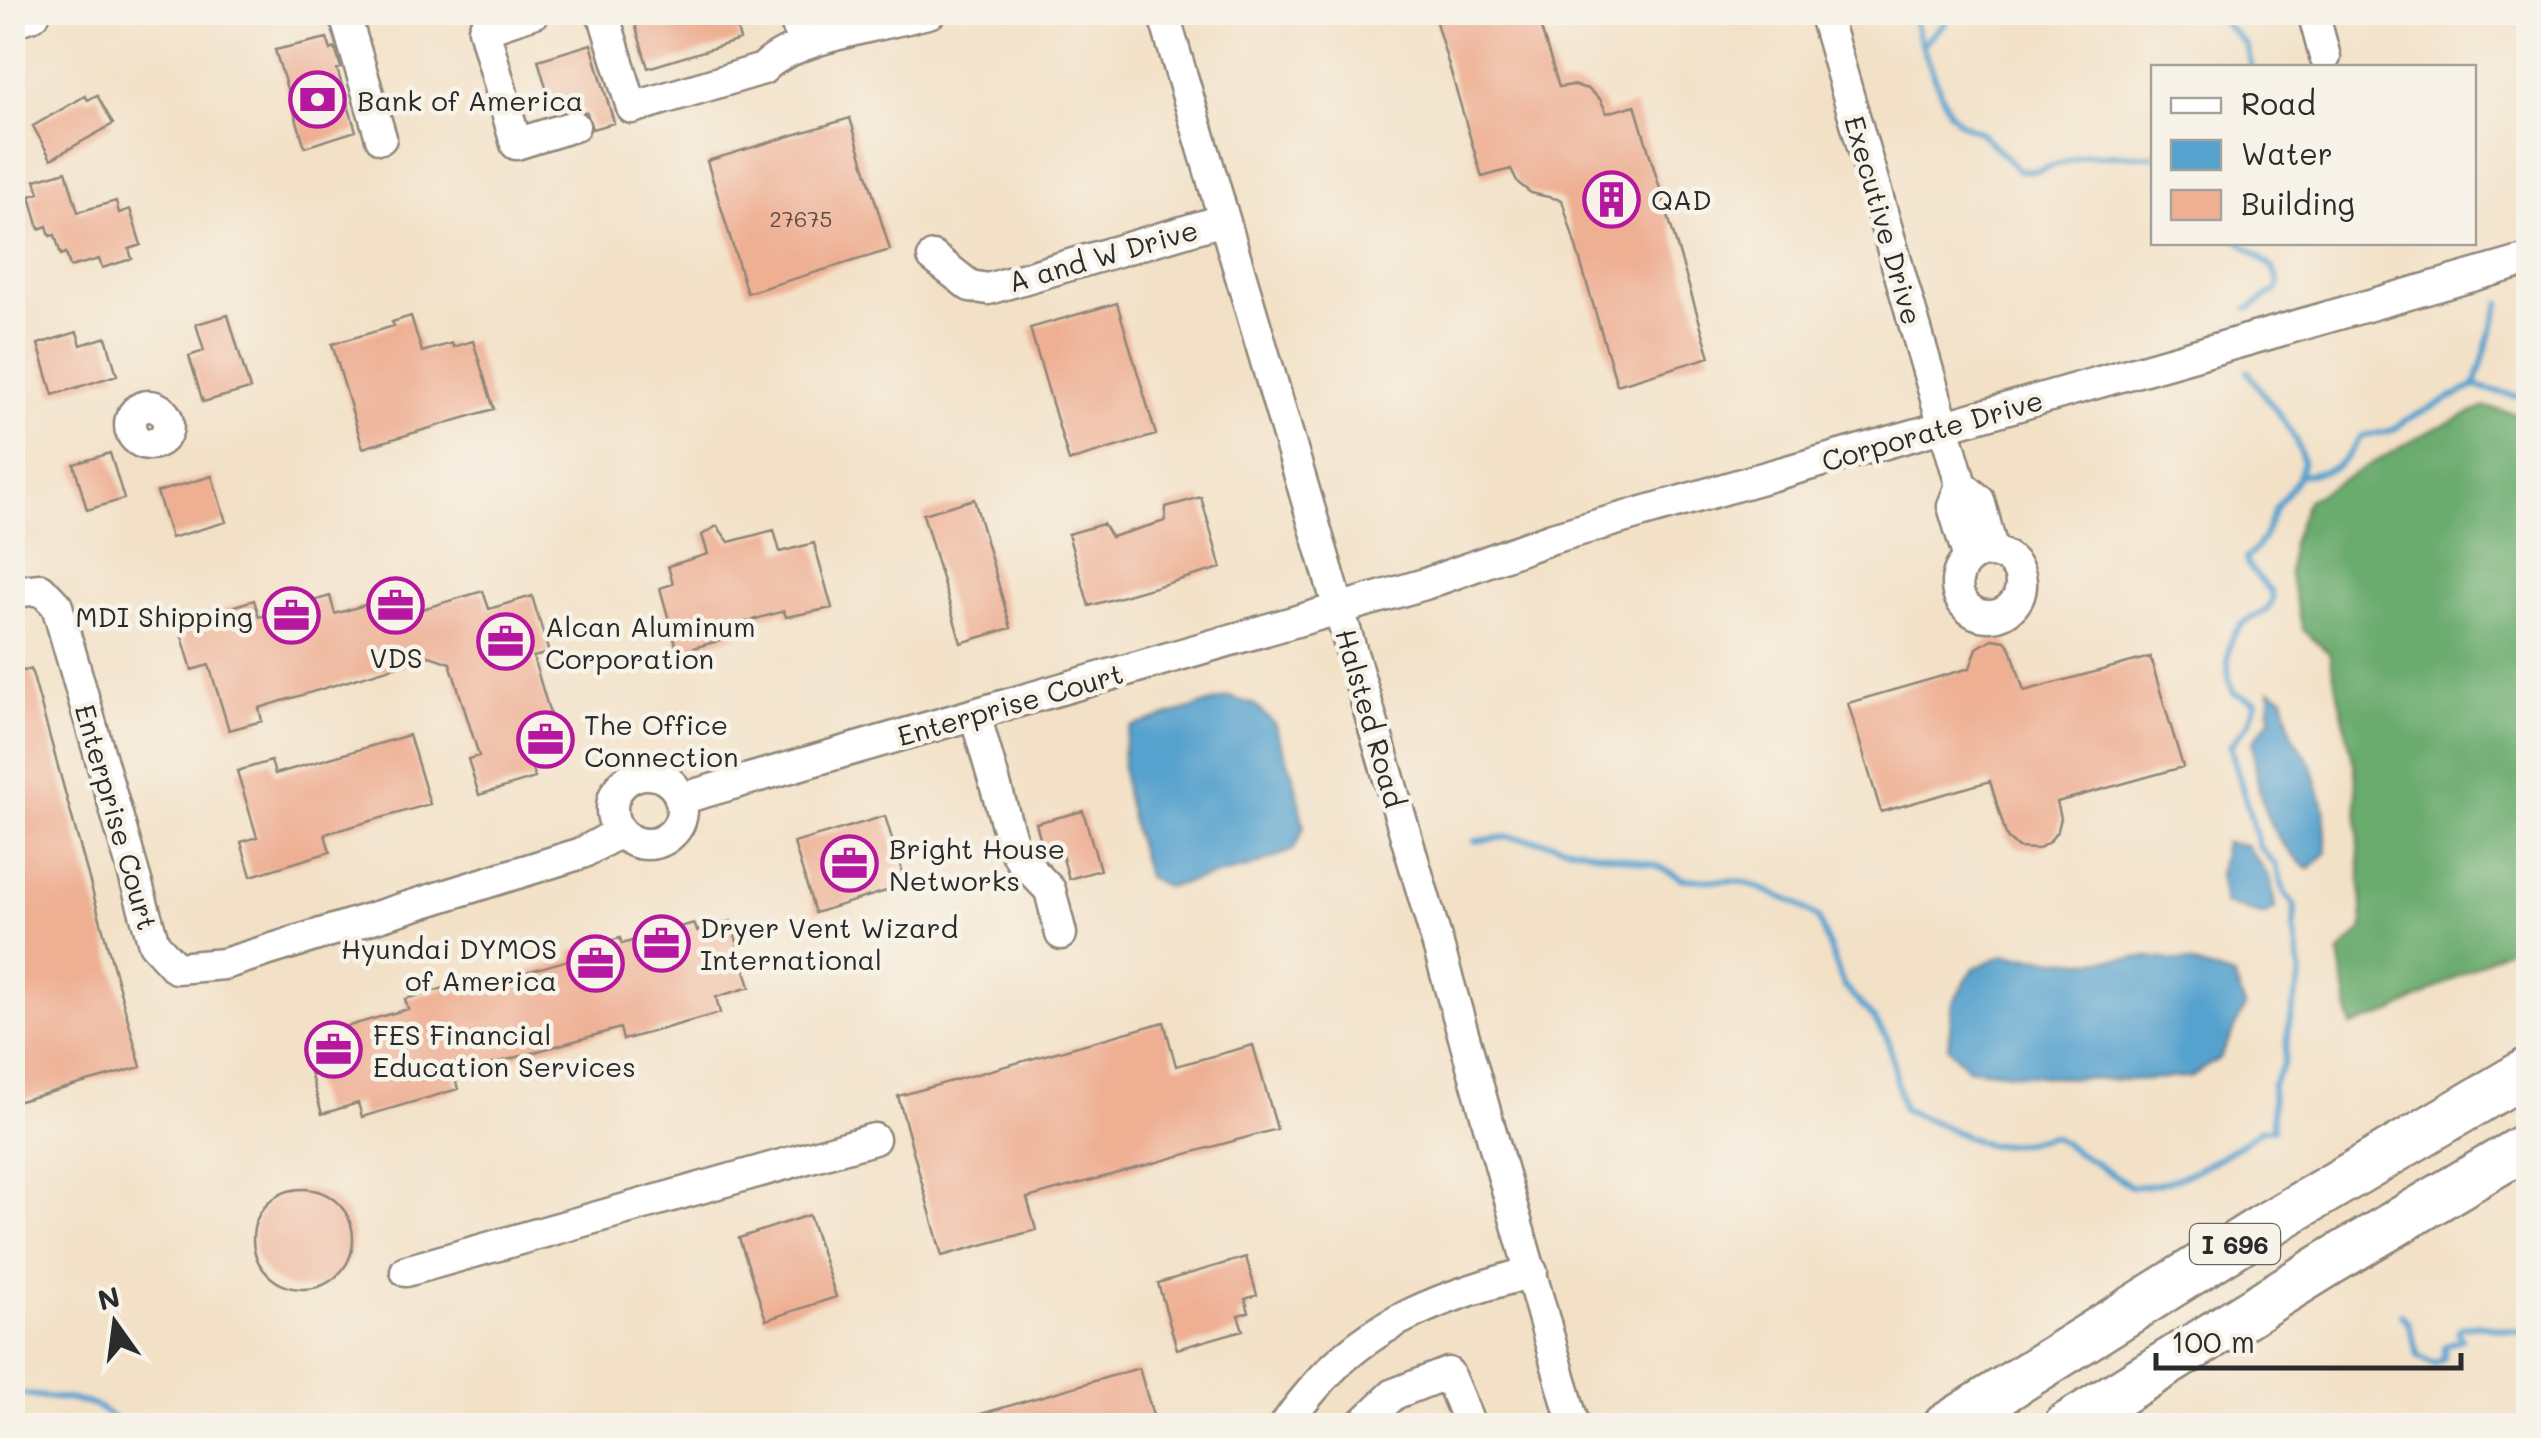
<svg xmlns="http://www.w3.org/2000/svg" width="2541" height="1438" viewBox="0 0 2541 1438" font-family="Mali,sans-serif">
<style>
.forest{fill:#6aab6e;stroke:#4a6b4c;stroke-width:2.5}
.water{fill:#56a2ce;stroke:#40667c;stroke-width:2.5}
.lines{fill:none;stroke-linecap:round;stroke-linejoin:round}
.stream{stroke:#56a2ce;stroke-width:6}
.building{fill:#eeaf93}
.minor-casing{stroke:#8f8679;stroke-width:35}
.major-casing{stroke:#8f8679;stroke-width:42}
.highway-casing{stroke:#8f8679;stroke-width:50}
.minor{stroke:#fff;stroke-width:30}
.major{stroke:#fff;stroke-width:38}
.highway{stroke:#fff;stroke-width:45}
.labels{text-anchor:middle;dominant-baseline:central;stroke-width:9;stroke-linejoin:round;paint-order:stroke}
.number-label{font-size:22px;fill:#5c4c45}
.shield{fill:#f7f3e8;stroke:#686764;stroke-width:2.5}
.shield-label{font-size:25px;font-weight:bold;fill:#2b2b2b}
.poi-label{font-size:28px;fill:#2b2b2b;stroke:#f7f3e8;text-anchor:start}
.street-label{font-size:28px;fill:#2b2b2b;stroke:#f7f3e8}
</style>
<rect width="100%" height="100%" fill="#f7f3e8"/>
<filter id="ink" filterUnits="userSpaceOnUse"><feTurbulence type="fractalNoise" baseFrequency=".01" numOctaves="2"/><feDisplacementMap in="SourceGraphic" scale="20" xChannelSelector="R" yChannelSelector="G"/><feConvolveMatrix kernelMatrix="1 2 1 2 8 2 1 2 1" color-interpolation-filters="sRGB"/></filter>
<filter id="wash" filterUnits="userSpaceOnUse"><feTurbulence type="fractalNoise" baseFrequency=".0048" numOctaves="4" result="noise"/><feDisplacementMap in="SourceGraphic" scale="40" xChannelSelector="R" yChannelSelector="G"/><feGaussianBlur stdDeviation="2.25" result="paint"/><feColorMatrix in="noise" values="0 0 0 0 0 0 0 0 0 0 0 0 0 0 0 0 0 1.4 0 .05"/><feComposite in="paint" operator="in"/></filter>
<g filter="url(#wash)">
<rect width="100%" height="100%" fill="#f3e1c7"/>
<path class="forest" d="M 2485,407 L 2528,415 L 2528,937 L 2394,1012 L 2351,1026 L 2339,954 L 2363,927 L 2355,769 L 2329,653 L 2303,630 L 2289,574 L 2291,545 L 2307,500 L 2431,430 Z"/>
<path class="water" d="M 2270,690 L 2283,697 L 2293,737 L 2312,765 L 2324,808 L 2327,852 L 2309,869 C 2263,835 2258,795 2253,741 L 2270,719 Z
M 1229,697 L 1255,705 L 1274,724 L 1294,777 L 1304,828 L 1293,850 L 1251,867 L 1167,887 L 1147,877 C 1137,834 1109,767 1131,727 Z
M 2225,842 L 2246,845 L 2271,880 L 2275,909 L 2265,916 L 2224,904 L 2219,874 Z
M 2005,955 L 2085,961 L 2149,957 L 2191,963 L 2234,977 L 2245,1007 L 2220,1058 L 2190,1077 L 2127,1080 L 2050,1077 L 1968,1068 L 1948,1047 L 1953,1002 L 1974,968 Z"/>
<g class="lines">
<path class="stream" d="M 1913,12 L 1919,38 L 1949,112 L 1959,122 L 1981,133 L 2019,170 L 2036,171 L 2085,155 L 2154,155
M 2213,12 L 2246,45 L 2252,68
M 1922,44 L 1943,25 L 1951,12
M 2240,242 L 2273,268 L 2279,283 L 2276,291 L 2248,309
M 2475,386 L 2528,399
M 2300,475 C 2335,472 2342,467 2361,437 L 2393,430 L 2406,420 L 2475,386 L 2500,303
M 1475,841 L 1507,837 L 1541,841 L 1656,865 L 1683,879 L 1745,882 L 1798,904 L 1818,918 L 1844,986 L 1875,1020 L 1888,1040 L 1903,1109 L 1986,1145 L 2019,1144 L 2052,1136 L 2130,1186 C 2173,1190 2228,1154 2262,1129 L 2273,1129 L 2272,1086 L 2284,1064 L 2288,1030 L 2301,974 L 2294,928 L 2295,906 L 2285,894 L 2276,865 L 2259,846 L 2230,746 L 2250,721 L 2256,701 L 2234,693 C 2225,674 2225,640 2242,624 C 2254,614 2267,616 2273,600 L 2270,591 L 2247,565 L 2246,558 C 2269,538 2263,533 2275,510 C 2284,493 2300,482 2303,462 C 2295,425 2266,403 2248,371
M 2401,1314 L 2408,1322 L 2418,1356 L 2434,1364 L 2444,1359 L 2445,1346 L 2462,1339 L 2458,1332 L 2460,1328 L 2478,1325 L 2528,1333
M 12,1391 C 39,1400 68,1395 95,1406 C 105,1410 114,1419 122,1426"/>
</g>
<g id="blocks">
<path class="building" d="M 648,12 L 732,12 L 740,40 L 648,68 L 635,24 L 638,24 L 636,16 Z
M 1433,12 L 1536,12 L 1559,87 L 1573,85 L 1588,89 L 1600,99 L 1607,113 L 1635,105 L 1710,357 L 1617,385 L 1562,200 L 1531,193 L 1518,183 L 1511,169 L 1482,177 Z
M 327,38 L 331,50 L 335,48 L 341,68 L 337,69 L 356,131 L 305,147 L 275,50 Z
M 591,44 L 614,123 L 592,129 L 587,113 L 572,108 L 570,103 L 552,108 L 538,60 Z
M 97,95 L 113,124 L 51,159 L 33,126 L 85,96 L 88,100 Z
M 850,118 L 890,250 L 747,293 L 707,161 Z
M 66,171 L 78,212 L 116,201 L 119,213 L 130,209 L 141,245 L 129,249 L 132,259 L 102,268 L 99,259 L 70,267 L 66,253 L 61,255 L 55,235 L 50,236 L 47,226 L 39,229 L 30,196 L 39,193 L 35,180 Z
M 1117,303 L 1156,435 L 1069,461 L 1030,328 Z
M 228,315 L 250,389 L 203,402 L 189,356 L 204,351 L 196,324 Z
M 411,316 L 422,352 L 452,343 L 453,347 L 473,341 L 494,409 L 363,448 L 332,344 L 394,326 L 392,322 Z
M 77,332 L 81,345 L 106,337 L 117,375 L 53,395 L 38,344 Z
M 110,453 L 124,499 L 87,510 L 74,464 Z
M 212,476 L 226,522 L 171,538 L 157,492 Z
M 1201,497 L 1221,568 L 1089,606 L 1068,534 L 1103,524 L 1111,537 L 1165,521 L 1166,507 Z
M 974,499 L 1011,628 L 961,643 L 923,514 Z
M 717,526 L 729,542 L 774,530 L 780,552 L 814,543 L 832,608 L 786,617 L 784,611 L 734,625 L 737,636 L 678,652 L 660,588 L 673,584 L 668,566 L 708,554 L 702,535 Z
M 483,591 L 489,609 L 532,596 L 549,653 L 533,657 L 559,744 L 527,754 L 535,778 L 479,795 L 468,759 L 479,756 L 450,663 L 430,656 L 259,708 L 262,721 L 229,730 L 209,665 L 192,670 L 178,623 L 254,600 L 259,617 L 330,596 L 335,614 L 407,592 L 412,612 Z
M 1992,639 L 2005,641 L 2011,648 L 2024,691 L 2150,657 L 2183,767 L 2057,802 L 2061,818 L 2058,830 L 2050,841 L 2038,849 L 2018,848 L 2007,838 L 1990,781 L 1881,812 L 1848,703 L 1970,668 L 1977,648 Z
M 31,669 L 141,1067 L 12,1103 L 12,674 Z
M 409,735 L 430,804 L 325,834 L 330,852 L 251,876 L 241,842 L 257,837 L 237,771 L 271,761 L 275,774 Z
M 1083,811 L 1100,870 L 1069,879 L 1061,851 L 1045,856 L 1036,823 Z
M 885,816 L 906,885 L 815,913 L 794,843 Z
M 731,921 L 750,987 L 716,997 L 720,1013 L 623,1040 L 620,1028 L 454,1075 L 458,1089 L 362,1117 L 358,1103 L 322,1114 L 303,1048 L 340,1037 L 338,1029 L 408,1009 L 405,999 L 455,985 L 457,992 L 572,959 L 570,952 L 620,938 L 622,944 L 694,923 L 697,931 Z
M 1164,1022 L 1176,1066 L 1253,1045 L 1277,1129 L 1027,1198 L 1036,1230 L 942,1256 L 898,1096 Z
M253 1239a50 50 0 1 1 100 0a50 50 0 1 1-100 0Z
M 809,1215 L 836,1297 L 766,1320 L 739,1238 Z
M 1246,1257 L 1257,1295 L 1245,1299 L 1249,1312 L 1238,1315 L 1243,1330 L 1177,1349 L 1158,1283 Z
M 1139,1368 L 1156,1426 L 958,1426 L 957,1421 Z"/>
</g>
</g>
<g filter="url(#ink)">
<use href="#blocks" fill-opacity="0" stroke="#8f8679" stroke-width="2.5"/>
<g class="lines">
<defs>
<path id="minor" d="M 344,12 L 381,138
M 535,12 L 484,29 L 516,144 L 574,126
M 599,12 L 604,16 L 632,108 L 763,69 C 792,37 886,25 931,12
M 793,12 L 803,44
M 1163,12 L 1436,938 L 1574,1426
M 1824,12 L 1961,485 L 1979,500 L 1993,553
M 2313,12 L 2325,57
M 933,257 L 970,286 L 988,289 L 1223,220
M130 425a19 19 0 1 1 38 0a19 19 0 1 1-38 0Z
M 1961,485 L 1953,506 L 1969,559
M1957 584a32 32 0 1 1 64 0a32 32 0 1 1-64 0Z
M 12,592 L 41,589 L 57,606 L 154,944 L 176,968 L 224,964 L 582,853 L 620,832
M 975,715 L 1013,846 L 1021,860 L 1050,890 L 1061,934
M612 809a35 35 0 1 1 70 0a35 35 0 1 1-70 0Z
M 680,799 L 1425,584 L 1552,538 L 2528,260
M 406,1271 L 874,1139
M 1285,1426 C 1293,1412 1304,1400 1314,1388 C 1372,1319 1448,1295 1532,1272
M 1360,1426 L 1394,1394 L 1448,1373 L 1470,1426"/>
<path id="major" d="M 12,18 L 31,12"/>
<path id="highway" d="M 1946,1426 L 2262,1228 L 2528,1071
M 2066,1426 L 2332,1261 L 2528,1145"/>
</defs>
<use href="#minor" class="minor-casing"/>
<use href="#major" class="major-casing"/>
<use href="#highway" class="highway-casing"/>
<use href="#minor" class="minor"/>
<use href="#major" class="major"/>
<use href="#highway" class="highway"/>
</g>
</g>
<defs>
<symbol id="bank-ring" viewBox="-11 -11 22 22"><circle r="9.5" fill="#f7f3e8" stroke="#b5179e" stroke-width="1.5"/><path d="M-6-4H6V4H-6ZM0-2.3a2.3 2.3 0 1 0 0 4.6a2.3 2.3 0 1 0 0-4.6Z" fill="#b5179e"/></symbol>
<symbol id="building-ring" viewBox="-11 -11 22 22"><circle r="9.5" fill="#f7f3e8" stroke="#b5179e" stroke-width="1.5"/><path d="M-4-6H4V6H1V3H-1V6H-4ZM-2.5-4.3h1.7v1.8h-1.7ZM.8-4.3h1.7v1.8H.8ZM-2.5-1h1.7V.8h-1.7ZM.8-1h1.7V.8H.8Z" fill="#b5179e"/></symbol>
<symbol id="office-ring" viewBox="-11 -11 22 22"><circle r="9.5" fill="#f7f3e8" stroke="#b5179e" stroke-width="1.5"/><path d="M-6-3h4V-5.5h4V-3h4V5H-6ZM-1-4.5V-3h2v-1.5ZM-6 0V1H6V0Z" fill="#b5179e"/></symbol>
</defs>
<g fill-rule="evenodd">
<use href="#bank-ring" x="286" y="68" width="63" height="63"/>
<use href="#building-ring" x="1580" y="168" width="63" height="63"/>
<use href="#office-ring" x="364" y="574" width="63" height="63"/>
<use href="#office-ring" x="260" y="584" width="63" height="63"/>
<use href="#office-ring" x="474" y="610" width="63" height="63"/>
<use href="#office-ring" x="514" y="708" width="63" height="63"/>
<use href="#office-ring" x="818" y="832" width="63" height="63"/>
<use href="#office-ring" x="630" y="912" width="63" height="63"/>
<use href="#office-ring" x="564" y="932" width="63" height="63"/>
<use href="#office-ring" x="302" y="1018" width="63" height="63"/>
</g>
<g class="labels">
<g class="number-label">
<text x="801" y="218">27675</text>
</g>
<rect class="shield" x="2190" y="1224" width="90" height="40" rx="8"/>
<g class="shield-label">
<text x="2235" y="1244">I 696</text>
</g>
<g class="poi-label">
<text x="357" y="100">Bank of America</text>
<text x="1651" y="199">QAD</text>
<text x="253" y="616" text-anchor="end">MDI Shipping</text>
<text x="545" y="626">Alcan Aluminum<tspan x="545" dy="32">Corporation</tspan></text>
<text x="396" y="657" text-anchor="middle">VDS</text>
<text x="584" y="724">The Office<tspan x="584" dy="32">Connection</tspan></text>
<text x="889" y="848">Bright House<tspan x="889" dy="32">Networks</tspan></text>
<text x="700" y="927">Dryer Vent Wizard<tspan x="700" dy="32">International</tspan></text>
<text x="557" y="948" text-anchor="end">Hyundai DYMOS<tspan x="557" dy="32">of America</tspan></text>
<text x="373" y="1034">FES Financial<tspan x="373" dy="32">Education Services</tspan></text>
</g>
<g class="street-label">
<text transform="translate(1884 220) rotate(74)">Executive Drive</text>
<text transform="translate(1103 255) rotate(-16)">A and W Drive</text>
<text transform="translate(1932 430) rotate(-16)">Corporate Drive</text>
<text transform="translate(1010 704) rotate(-16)">Enterprise Court</text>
<text transform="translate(1371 718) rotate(74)">Halsted Road</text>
<text transform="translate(117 817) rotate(74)">Enterprise Court</text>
</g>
</g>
<rect width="2541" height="1438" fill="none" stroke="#f7f3e8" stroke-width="50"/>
<rect x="2151" y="65" width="325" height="180" fill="#f7f3e8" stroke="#a5a39c" stroke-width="2.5"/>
<rect x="2171" y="98" width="50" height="15" fill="#ffffff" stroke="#a5a39c" stroke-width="2.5"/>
<text x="2241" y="115" font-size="30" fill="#2b2b2b">Road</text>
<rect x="2171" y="140" width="50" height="30" fill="#56a2ce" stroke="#a5a39c" stroke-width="2.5"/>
<text x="2241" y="165" font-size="30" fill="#2b2b2b">Water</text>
<rect x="2171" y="190" width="50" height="30" fill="#eeaf93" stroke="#a5a39c" stroke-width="2.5"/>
<text x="2241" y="215" font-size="30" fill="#2b2b2b">Building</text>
<g transform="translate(115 1323) rotate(346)" stroke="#f7f3e8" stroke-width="8" paint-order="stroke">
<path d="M0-8L18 38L0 25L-18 38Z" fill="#2b2b2b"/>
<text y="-15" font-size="28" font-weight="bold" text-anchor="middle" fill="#2b2b2b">N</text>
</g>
<path d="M2156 1353v15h305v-15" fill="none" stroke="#2b2b2b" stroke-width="5"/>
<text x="2171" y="1353" font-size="30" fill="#2b2b2b" stroke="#f7f3e8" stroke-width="8" paint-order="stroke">100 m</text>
</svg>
